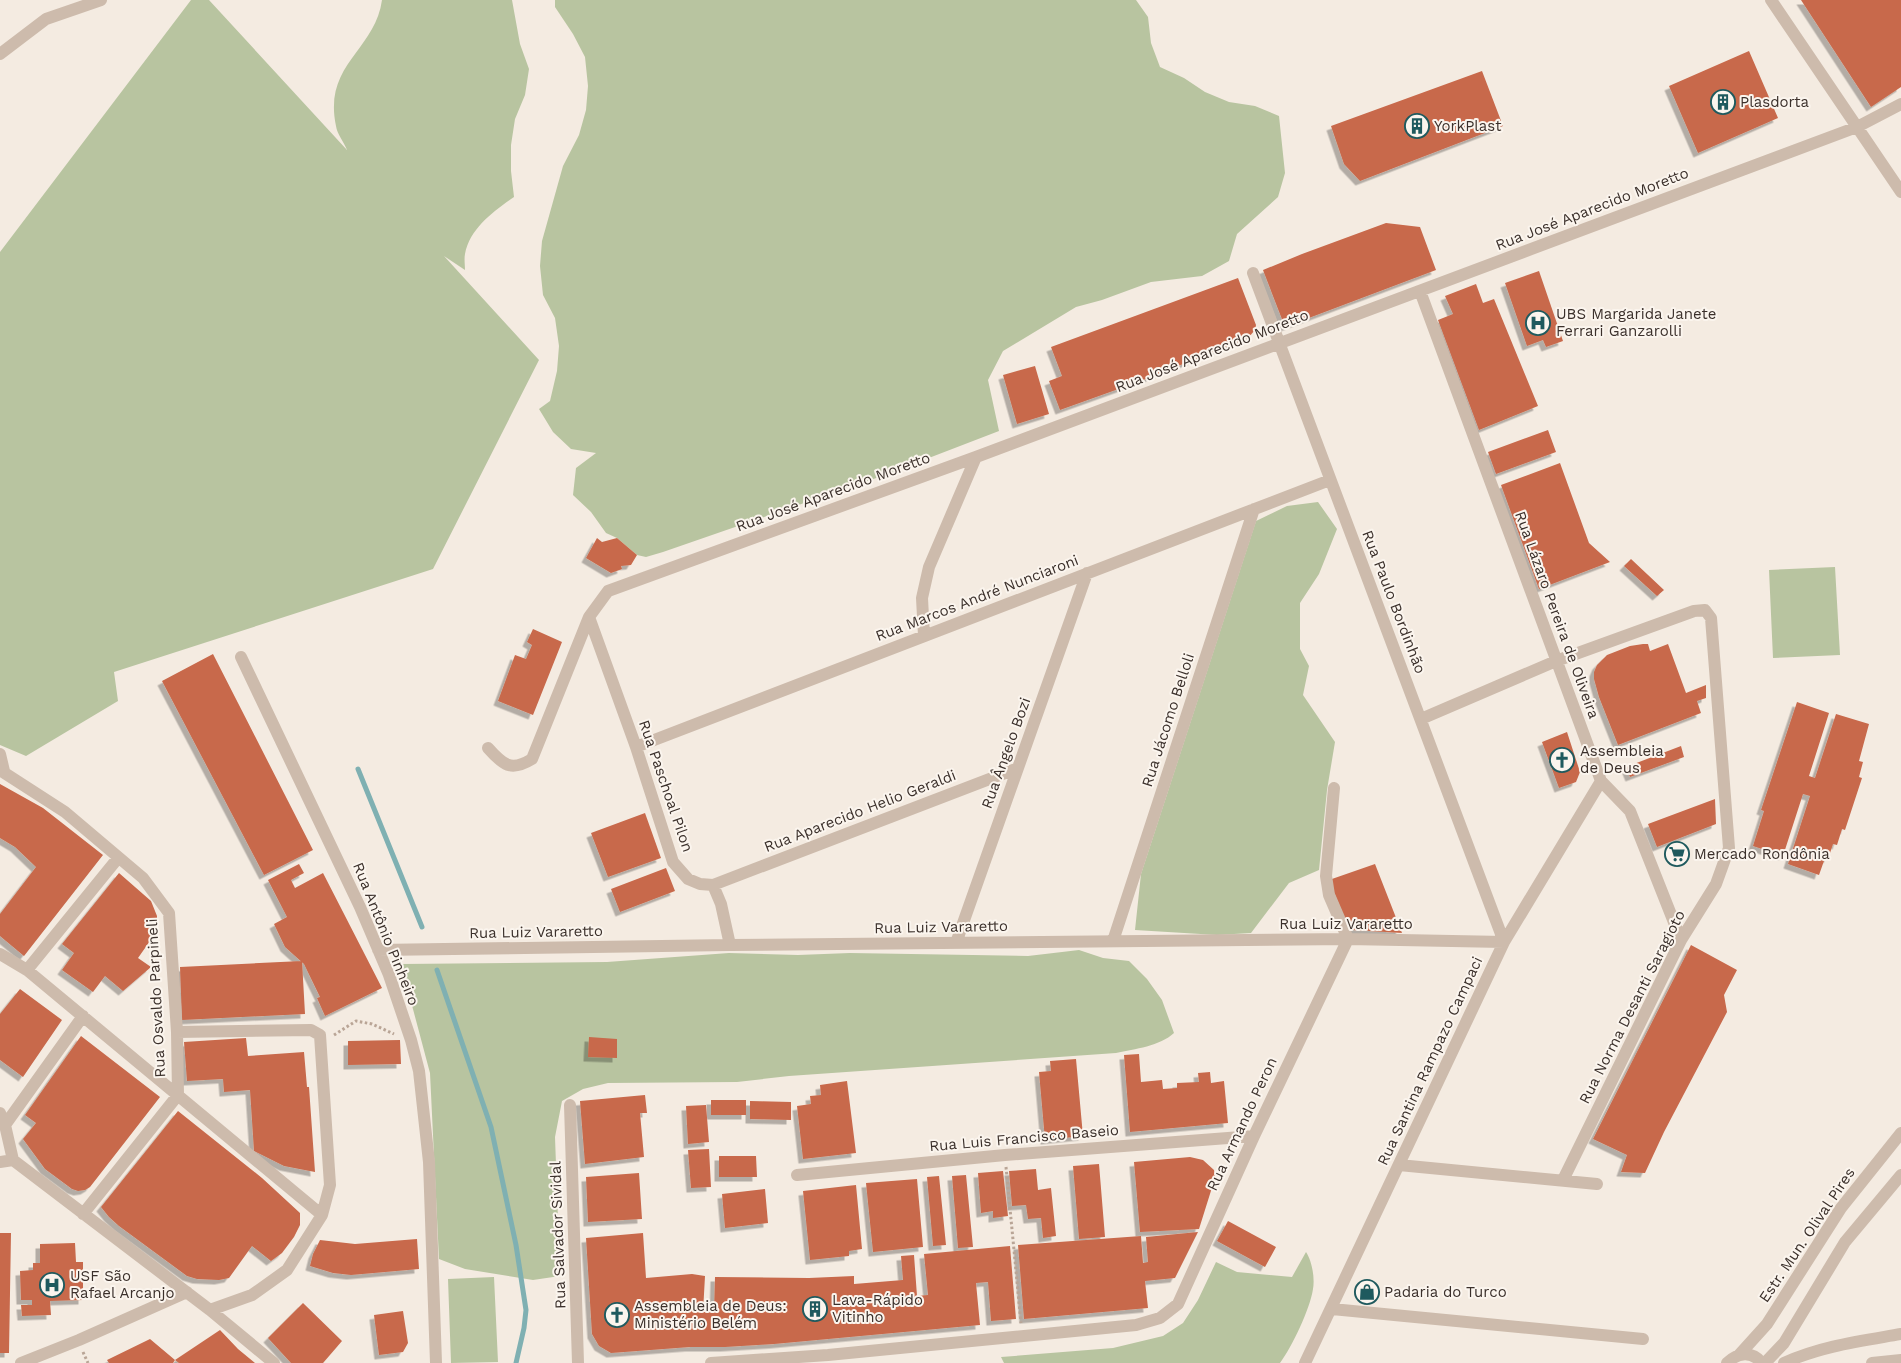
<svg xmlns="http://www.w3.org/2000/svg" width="1901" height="1363" viewBox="0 0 1901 1363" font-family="'Work Sans',sans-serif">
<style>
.green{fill:#b8c4a0}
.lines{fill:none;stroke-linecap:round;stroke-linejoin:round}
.stream{stroke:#7fb0b2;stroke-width:5}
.building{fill:#c8694b;filter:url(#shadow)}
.path{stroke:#b9a596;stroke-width:3;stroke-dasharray:2.5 2.5;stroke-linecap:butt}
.minor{stroke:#cdbbac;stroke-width:12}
.labels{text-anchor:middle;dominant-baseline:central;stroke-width:4;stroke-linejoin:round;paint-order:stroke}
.poi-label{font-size:15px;fill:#3b302b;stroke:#fbf5ee;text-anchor:start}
.street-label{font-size:15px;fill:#3b302b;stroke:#fbf5ee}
</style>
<defs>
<filter id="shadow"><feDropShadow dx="-4.5" dy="4.5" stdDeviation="0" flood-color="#0004"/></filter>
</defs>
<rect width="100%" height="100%" fill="#f4ebe1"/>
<path class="green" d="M 191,0 L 209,0 L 347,150 C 344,142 337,134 336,126 C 323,64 375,51 382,0 L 512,0 L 520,44 L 529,69 L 525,95 L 515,119 L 511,145 L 511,171 L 514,197 C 494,211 470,228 465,254 C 464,259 465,265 465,270 L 444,256 L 539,360 L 433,569 L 114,672 L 118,701 L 26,756 L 0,745 L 0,252 Z
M 555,0 L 1136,0 L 1148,17 L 1151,43 L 1160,67 L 1184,78 L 1205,92 L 1229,102 L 1255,106 L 1279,116 L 1285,173 L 1278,197 L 1237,234 L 1229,261 L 1202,276 L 1151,282 L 1102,300 L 1076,307 L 1003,351 L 988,380 L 999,431 L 882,476 L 663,552 L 646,557 L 637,555 L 617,538 L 606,533 L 591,512 L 573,495 L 576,468 L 596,453 L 571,449 L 553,432 L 539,409 L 550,401 L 557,371 L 559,346 L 555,318 L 543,295 L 540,266 L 542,241 L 563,166 L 579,135 L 586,110 L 588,86 L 585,57 L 573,34 L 555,7 Z
M 1318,502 L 1337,529 L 1319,574 L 1300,603 L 1300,649 L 1309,666 L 1303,695 L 1335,742 L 1327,790 L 1319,870 L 1289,883 L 1251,933 L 1217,935 L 1135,930 L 1141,874 L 1256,521 L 1287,506 Z
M 1835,567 L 1840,655 L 1773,658 L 1769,570 Z
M 1079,950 L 1103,958 L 1129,961 L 1147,979 L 1162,1000 L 1174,1033 C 1160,1046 1135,1049 1116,1053 L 789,1076 L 737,1082 L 608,1083 L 583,1089 L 562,1101 L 555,1137 L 560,1276 L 533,1280 L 465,1269 L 439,1259 L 430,1073 L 401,964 L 607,962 L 729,953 L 798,955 L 850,953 L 1028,956 Z
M 1306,1252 C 1312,1261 1315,1278 1313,1289 C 1310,1309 1292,1347 1280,1363 L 1004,1363 L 1001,1357 L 1113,1348 L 1163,1336 L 1183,1323 L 1198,1300 L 1216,1262 L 1237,1272 L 1292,1277 Z
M 494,1277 L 498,1362 L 451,1363 L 448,1279 Z"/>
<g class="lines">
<path class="stream" d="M 358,769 L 422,927
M 437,970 L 491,1127 L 516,1245 L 526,1310 L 524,1328 L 516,1363"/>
</g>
<path class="building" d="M 1801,0 L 1901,0 L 1901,87 L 1871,107 Z
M 1749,51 L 1778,118 L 1698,153 L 1669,86 Z
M 1482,71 L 1503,126 L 1360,181 L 1344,164 L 1331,126 Z
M 1386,223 L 1420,227 L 1436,270 L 1285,327 L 1263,270 L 1302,254 Z
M 1539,271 L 1563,341 L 1546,347 L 1543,340 L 1527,346 L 1505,283 Z
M 1238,278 L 1256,325 L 1255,330 L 1248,338 L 1138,382 L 1060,410 L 1049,381 L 1062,376 L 1051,347 Z
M 1476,284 L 1483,303 L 1494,299 L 1538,406 L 1479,430 L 1438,320 L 1453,314 L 1445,296 Z
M 1035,366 L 1049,414 L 1017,424 L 1003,375 Z
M 1548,430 L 1556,452 L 1496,474 L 1488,452 Z
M 1560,463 L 1589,543 L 1610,562 L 1539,589 L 1501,485 Z
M 597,538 L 602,542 L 617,538 L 637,555 L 631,565 L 621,566 L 622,569 L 611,573 L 586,558 Z
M 1631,559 L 1664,590 L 1657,596 L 1624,566 Z
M 533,629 L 562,642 L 533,715 L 498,701 L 515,655 L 526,659 L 532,645 L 527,642 Z
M 1643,644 L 1648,644 L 1650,651 L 1668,644 L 1686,693 L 1706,685 L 1706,698 L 1697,701 L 1701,713 L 1618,745 L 1599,697 L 1594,679 L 1594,672 L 1597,665 L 1607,655 L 1630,646 Z
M 213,654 L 313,850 L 264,875 L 162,681 Z
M 1797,702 L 1829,713 L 1809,776 L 1815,778 L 1836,714 L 1869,724 L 1859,761 L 1863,762 L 1859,777 L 1862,778 L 1845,830 L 1842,829 L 1837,845 L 1833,844 L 1828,859 L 1825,858 L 1819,875 L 1788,864 L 1810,796 L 1803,794 L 1783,856 L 1753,846 L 1764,811 L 1761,810 Z
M 1567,732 L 1580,772 L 1576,782 L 1559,788 L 1542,742 Z
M 1681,746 L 1684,757 L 1630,777 L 1626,767 Z
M 0,784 L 43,808 L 103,855 L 24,956 L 0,936 L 0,914 L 36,867 L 15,847 L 0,838 Z
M 1715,799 L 1716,824 L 1657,847 L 1648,824 Z
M 645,813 L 661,858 L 608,877 L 591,833 Z
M 299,864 L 304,873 L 291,880 L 295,888 L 323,873 L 382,988 L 325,1016 L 317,998 L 320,997 L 304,964 L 285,947 L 274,924 L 287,917 L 268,880 Z
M 1375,864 L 1402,933 L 1354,930 L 1347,924 L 1329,880 Z
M 666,868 L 675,891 L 620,912 L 611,889 Z
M 119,873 L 151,901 L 157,916 L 157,931 L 138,958 L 151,967 L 123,991 L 105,976 L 93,992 L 62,970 L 74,953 L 62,944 Z
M 1691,945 L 1737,970 L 1724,995 L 1727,1012 L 1664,1132 L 1645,1173 L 1621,1172 L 1627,1155 L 1593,1139 Z
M 302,961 L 305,1014 L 182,1020 L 180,967 Z
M 20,989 L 62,1020 L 23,1077 L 0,1060 L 0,1014 Z
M 81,1036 L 160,1097 L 90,1187 L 85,1190 L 78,1191 L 72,1189 L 45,1169 L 23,1139 L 36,1123 L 25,1115 Z
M 589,1037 L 617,1039 L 617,1058 L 588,1057 Z
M 246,1038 L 248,1056 L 304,1052 L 307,1087 L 309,1087 L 315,1172 L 284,1166 L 254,1151 L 250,1090 L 224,1092 L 223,1079 L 187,1081 L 184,1042 Z
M 400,1040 L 401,1064 L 348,1065 L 348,1041 Z
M 1139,1054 L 1141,1082 L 1162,1080 L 1163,1089 L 1177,1088 L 1177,1083 L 1199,1082 L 1198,1073 L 1210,1072 L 1211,1083 L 1224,1081 L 1228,1123 L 1130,1132 L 1124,1055 Z
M 1076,1059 L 1083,1136 L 1045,1140 L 1039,1072 L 1051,1071 L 1050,1061 Z
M 847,1081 L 856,1153 L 803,1159 L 797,1106 L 811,1104 L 810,1096 L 821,1095 L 820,1085 Z
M 645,1095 L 647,1113 L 640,1113 L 644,1157 L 585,1164 L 580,1101 Z
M 711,1100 L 746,1100 L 746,1115 L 711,1115 Z
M 750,1101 L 791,1102 L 791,1120 L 750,1119 Z
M 706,1105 L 709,1142 L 688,1144 L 686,1106 Z
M 178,1111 L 262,1178 L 300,1213 L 300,1225 L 294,1237 L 282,1253 L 271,1261 L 252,1246 L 229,1278 L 219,1280 L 197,1279 L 187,1276 L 119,1226 L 109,1217 L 101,1207 Z
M 709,1149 L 711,1187 L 691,1188 L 688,1150 Z
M 719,1156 L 756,1156 L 757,1177 L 719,1177 Z
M 1190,1157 L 1203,1160 L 1214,1170 L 1215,1178 L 1199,1229 L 1140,1232 L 1134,1162 Z
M 1099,1164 L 1105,1237 L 1079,1239 L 1073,1166 Z
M 1036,1169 L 1038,1190 L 1051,1188 L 1056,1236 L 1043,1238 L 1041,1218 L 1028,1219 L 1026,1205 L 1012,1206 L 1009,1171 Z
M 1003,1171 L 1008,1216 L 993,1218 L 993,1211 L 981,1213 L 978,1173 Z
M 639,1173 L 642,1219 L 588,1222 L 586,1177 Z
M 966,1175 L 973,1247 L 958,1248 L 952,1176 Z
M 939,1176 L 946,1245 L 933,1246 L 927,1177 Z
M 917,1179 L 923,1247 L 873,1252 L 866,1183 Z
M 856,1185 L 862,1249 L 849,1251 L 849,1256 L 810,1260 L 803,1191 Z
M 765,1189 L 768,1223 L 725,1228 L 722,1194 Z
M 1228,1221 L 1276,1247 L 1265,1267 L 1217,1241 Z
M 1198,1232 L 1175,1278 L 1145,1281 L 1148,1308 L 1024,1319 L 1018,1245 L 1141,1236 L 1143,1263 L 1148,1262 L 1146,1237 Z
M 0,1233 L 11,1233 L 9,1353 L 0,1353 Z
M 643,1233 L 646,1278 L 692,1274 L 705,1276 L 703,1312 L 714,1312 L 715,1277 L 809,1278 L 854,1276 L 854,1284 L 903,1280 L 901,1256 L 914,1255 L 917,1296 L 928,1295 L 924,1254 L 1010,1246 L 1016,1319 L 991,1321 L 988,1282 L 976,1283 L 980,1325 L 774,1344 L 725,1347 L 690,1347 L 611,1353 L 599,1346 L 592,1334 L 586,1238 Z
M 417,1239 L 419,1269 L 351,1275 L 333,1273 L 310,1266 L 313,1254 L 320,1240 L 355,1244 Z
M 75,1243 L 76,1262 L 83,1262 L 83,1300 L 50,1301 L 51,1315 L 22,1316 L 21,1305 L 32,1305 L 32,1300 L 21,1300 L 20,1271 L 33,1270 L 33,1263 L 40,1263 L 40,1244 Z
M 303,1303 L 342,1341 L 323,1363 L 291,1363 L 268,1338 Z
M 403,1311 L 408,1343 L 403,1352 L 379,1355 L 374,1315 Z
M 220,1330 L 238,1349 L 255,1363 L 179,1363 L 175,1360 L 173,1363 L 109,1363 L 107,1360 L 150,1339 L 175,1360 Z"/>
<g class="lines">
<path class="path" d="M 334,1035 L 356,1021 L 372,1024 L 394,1034
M 1006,1167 L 1021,1323
M 83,1352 L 88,1363"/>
<path class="minor" d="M 1771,0 L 1901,192
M 0,54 L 46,19 L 101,0
M 1253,273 L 1504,942
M 1420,291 L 1601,781 L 1630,811 L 1681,940
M 589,617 L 636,747 L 673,862 L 688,879 L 700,884 L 713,885 L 721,904 L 730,945
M 924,636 L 922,598 L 929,567 L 976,457
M 241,657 L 360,907 L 389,975 L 411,1040 L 419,1071 L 429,1162 L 436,1363
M 1421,719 L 1556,661 L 1694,611 L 1705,610 L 1711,618 L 1729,848 L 1716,884 L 1681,940 L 1563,1180
M 636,747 L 1330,480
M 488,748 C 503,765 511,772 532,759 L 589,617 L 608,591 L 976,457 L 1857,127 L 1901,104
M 0,754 L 4,771
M 0,770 L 65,812 L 143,878 L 169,913 L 177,1032 L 178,1095
M 713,885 L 1018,768
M 1113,941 L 1254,509
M 956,943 L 1087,573
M 378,950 L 730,945 L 1348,939 L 1504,942
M 0,954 L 27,970 L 322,1215
M 27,970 L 118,858
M 177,1032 L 311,1030 L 320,1035 L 330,1185 L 322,1215 L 287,1270 L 252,1295 L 210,1310
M 570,1105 L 578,1363
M 0,1113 L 5,1125 L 13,1160 L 210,1310 L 274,1363
M 5,1125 L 83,1016
M 0,1162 L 13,1160
M 1399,1165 L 1597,1184
M 797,1175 L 1005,1155 L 1254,1136
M 83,1214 L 178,1095
M 1332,1309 L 1643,1339
M 1739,1355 L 1767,1324 L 1841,1208 L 1901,1133
M 21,1363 L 79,1340 L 187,1292
M 711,1363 L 828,1355 L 1136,1325 L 1160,1318 L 1178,1304 L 1254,1136 L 1348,939 L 1329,895 L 1326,876 L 1334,788
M 1305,1363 L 1504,942 L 1601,781
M 1727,1363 C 1738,1352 1752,1351 1762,1363
M 1765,1363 L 1784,1343 L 1845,1242 L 1901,1175
M 1784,1363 C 1821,1346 1861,1341 1901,1334
M 1872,1363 L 1901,1360"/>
</g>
<defs>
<symbol id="building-ring" viewBox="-11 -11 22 22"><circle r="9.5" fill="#fbf5ee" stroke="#1f5a5e" stroke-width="1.5"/><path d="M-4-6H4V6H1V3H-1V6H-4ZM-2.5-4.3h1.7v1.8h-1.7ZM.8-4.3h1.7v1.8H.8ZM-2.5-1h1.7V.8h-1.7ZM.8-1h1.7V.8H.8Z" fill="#1f5a5e"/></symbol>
<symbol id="hospital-ring" viewBox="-11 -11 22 22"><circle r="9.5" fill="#fbf5ee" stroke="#1f5a5e" stroke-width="1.5"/><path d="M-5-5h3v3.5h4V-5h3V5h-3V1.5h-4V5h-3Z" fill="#1f5a5e"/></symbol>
<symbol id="church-ring" viewBox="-11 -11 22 22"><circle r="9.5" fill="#fbf5ee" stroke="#1f5a5e" stroke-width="1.5"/><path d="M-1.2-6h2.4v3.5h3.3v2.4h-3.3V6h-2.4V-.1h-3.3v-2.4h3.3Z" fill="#1f5a5e"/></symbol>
<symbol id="supermarket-ring" viewBox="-11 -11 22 22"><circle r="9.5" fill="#fbf5ee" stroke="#1f5a5e" stroke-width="1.5"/><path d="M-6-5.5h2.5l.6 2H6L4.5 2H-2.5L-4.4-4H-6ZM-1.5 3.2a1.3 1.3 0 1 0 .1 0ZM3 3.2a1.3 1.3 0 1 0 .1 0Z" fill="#1f5a5e"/></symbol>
<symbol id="shop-ring" viewBox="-11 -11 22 22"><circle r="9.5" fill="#fbf5ee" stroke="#1f5a5e" stroke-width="1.5"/><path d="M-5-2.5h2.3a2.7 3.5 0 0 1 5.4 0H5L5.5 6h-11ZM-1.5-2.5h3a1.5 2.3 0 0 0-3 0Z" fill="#1f5a5e"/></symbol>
</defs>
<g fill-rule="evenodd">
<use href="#building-ring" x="1709" y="88" width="28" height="28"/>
<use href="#building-ring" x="1403" y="112" width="28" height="28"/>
<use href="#hospital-ring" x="1524" y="309" width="28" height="28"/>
<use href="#church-ring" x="1548" y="746" width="28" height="28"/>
<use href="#supermarket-ring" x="1663" y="840" width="28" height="28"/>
<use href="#hospital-ring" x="38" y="1271" width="28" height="28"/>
<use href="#shop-ring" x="1353" y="1278" width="28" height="28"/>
<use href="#building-ring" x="801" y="1295" width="28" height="28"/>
<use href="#church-ring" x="603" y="1301" width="28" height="28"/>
</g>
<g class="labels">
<g class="poi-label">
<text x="1740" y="102">Plasdorta</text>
<text x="1434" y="126">YorkPlast</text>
<text x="1556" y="314">UBS Margarida Janete<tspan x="1556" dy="17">Ferrari Ganzarolli</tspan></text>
<text x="1580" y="751">Assembleia<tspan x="1580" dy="17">de Deus</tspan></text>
<text x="1694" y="854">Mercado Rondônia</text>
<text x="70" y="1276">USF São<tspan x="70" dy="17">Rafael Arcanjo</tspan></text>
<text x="1384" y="1292">Padaria do Turco</text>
<text x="832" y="1300">Lava-Rápido<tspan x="832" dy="17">Vitinho</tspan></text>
<text x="634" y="1306">Assembleia de Deus:<tspan x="634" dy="17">Ministério Belém</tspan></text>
</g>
<g class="street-label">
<text transform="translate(1592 209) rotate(-21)">Rua José Aparecido Moretto</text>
<text transform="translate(1212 351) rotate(-21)">Rua José Aparecido Moretto</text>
<text transform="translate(833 492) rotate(-20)">Rua José Aparecido Moretto</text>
<text transform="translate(977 598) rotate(-21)">Rua Marcos André Nunciaroni</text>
<text transform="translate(1394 602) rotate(69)">Rua Paulo Bordinhão</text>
<text transform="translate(1557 615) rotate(70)">Rua Lázaro Pereira de Oliveira</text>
<text transform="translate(1168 720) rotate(-72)">Rua Jácomo Belloli</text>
<text transform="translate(1006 753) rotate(-70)">Rua Ângelo Bozi</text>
<text transform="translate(666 786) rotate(71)">Rua Paschoal Pilon</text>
<text transform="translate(860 811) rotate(-21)">Rua Aparecido Helio Geraldi</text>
<text x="1346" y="924">Rua Luiz Vararetto</text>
<text transform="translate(941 927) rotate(-1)">Rua Luiz Vararetto</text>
<text transform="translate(536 932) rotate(-1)">Rua Luiz Vararetto</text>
<text transform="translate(386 934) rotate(68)">Rua Antônio Pinheiro</text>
<text transform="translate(156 998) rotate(-93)">Rua Osvaldo Parpineli</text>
<text transform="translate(1632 1007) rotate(-63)">Rua Norma Desanti Saragioto</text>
<text transform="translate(1430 1061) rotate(-65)">Rua Santina Rampazo Campaci</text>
<text transform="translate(1242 1124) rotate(-65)">Rua Armando Peron</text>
<text transform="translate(1024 1138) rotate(-5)">Rua Luis Francisco Baseio</text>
<text transform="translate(558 1235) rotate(-92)">Rua Salvador Sividal</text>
<text transform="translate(1807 1235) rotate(-56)">Estr. Mun. Olival Pires</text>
</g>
</g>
</svg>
